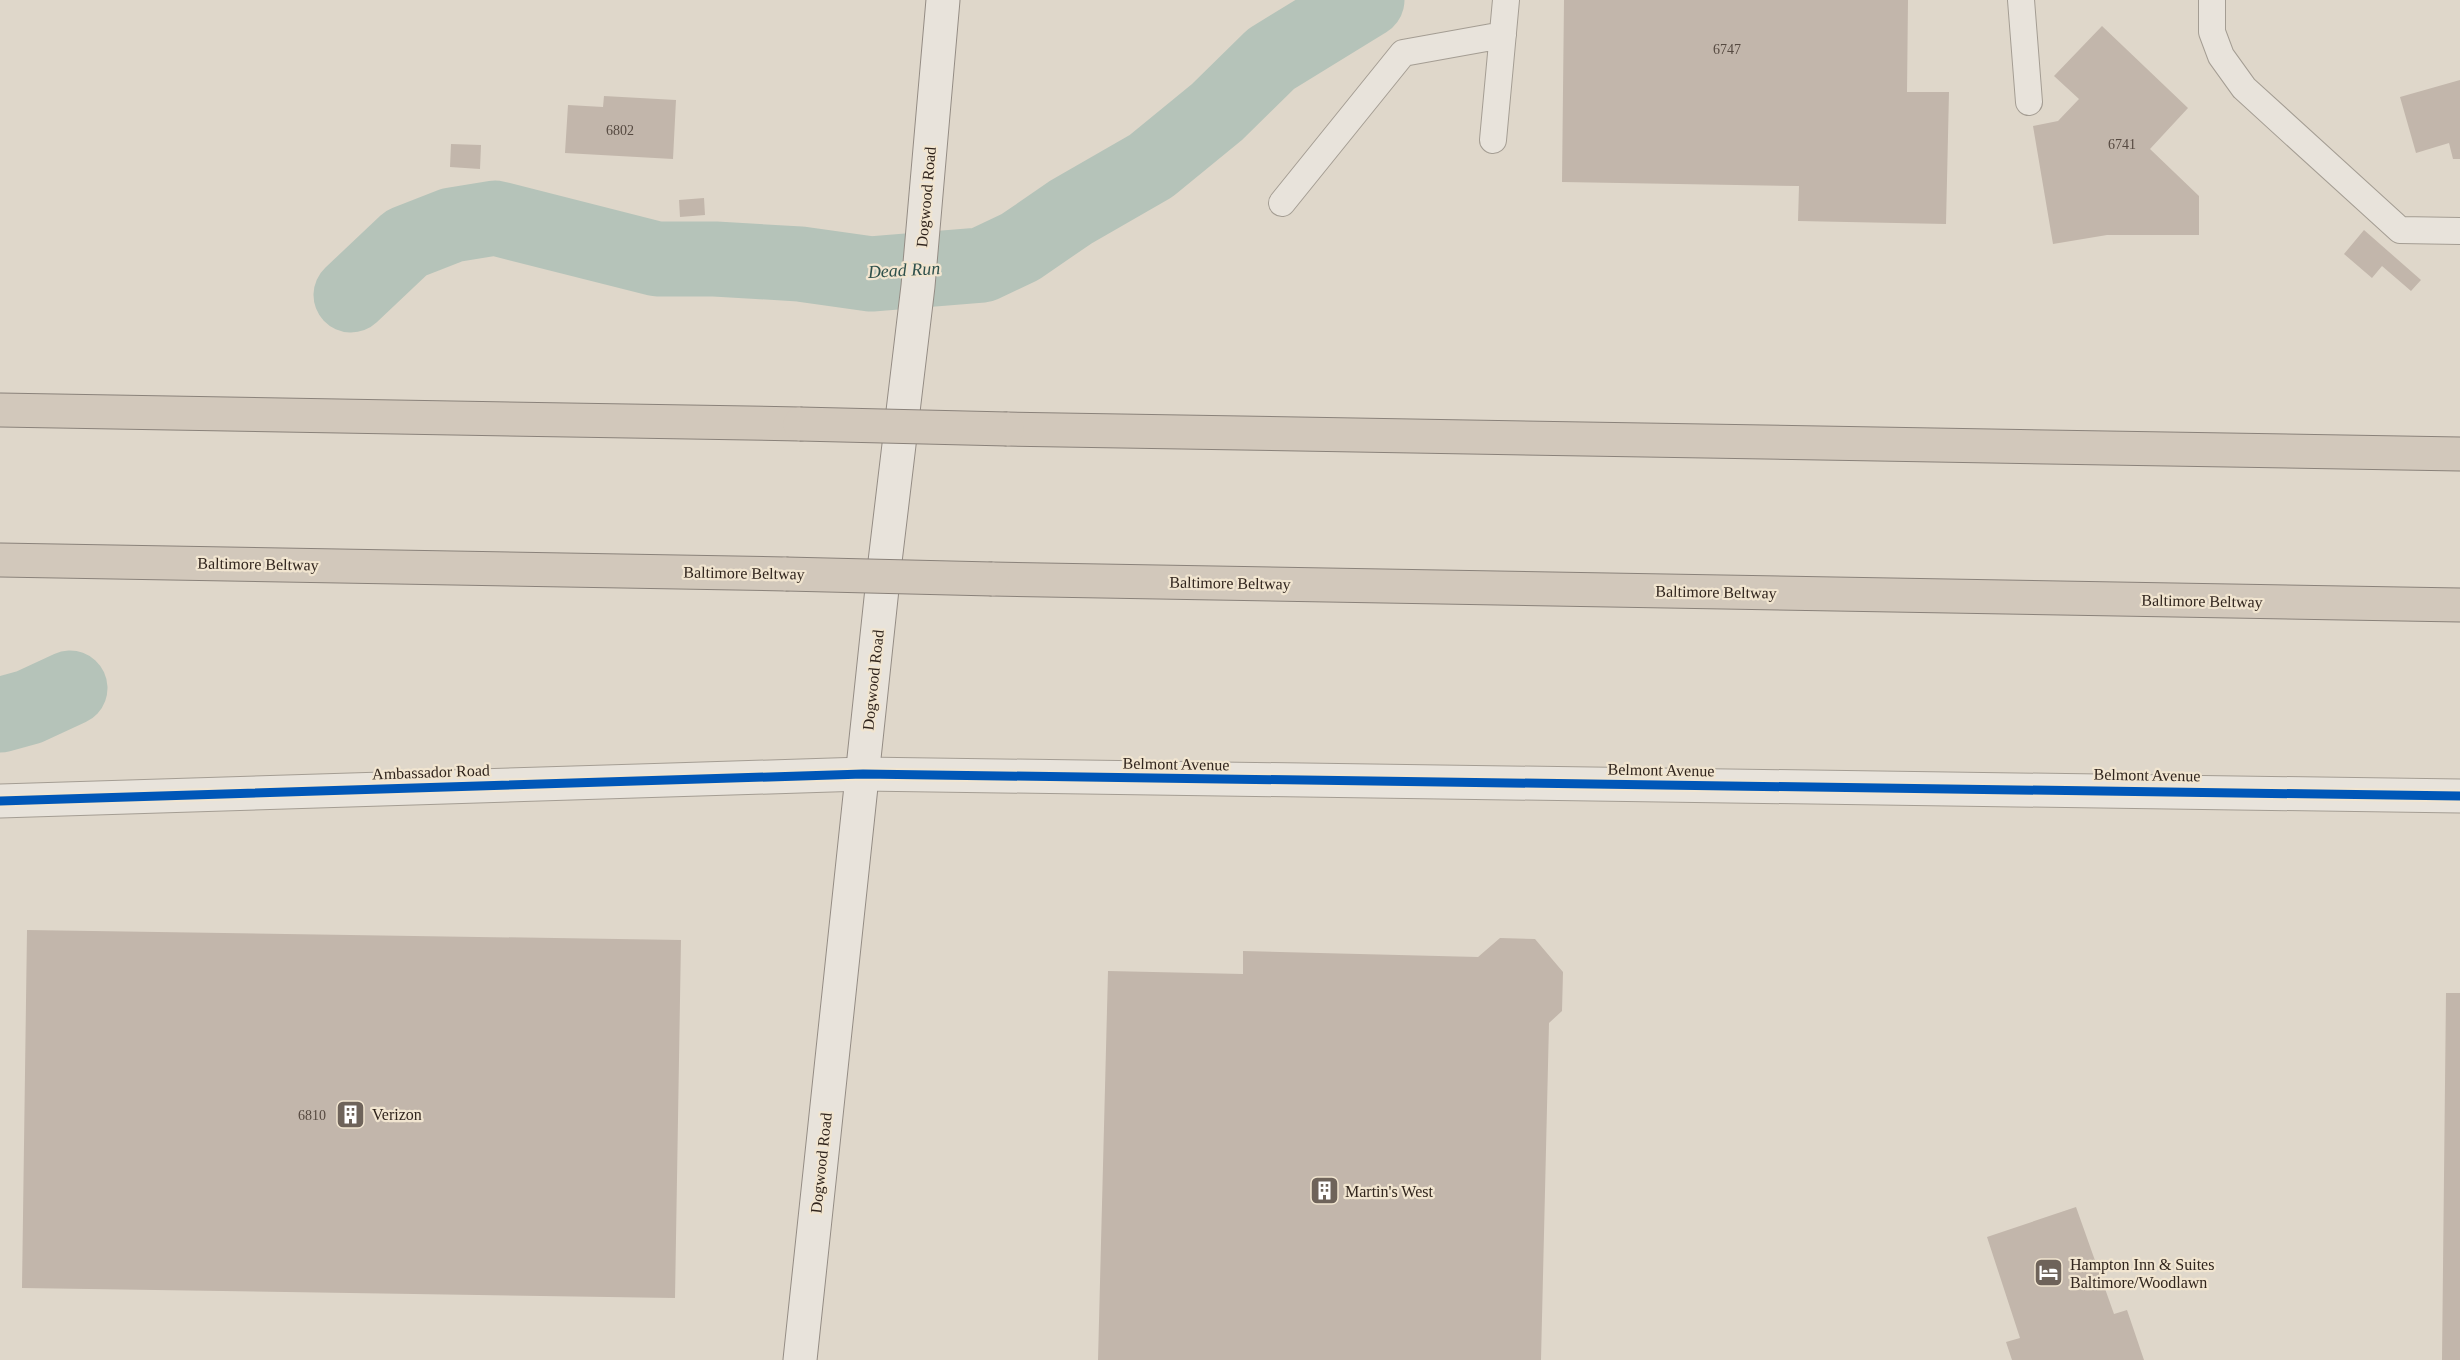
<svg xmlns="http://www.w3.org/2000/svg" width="2460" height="1360" viewBox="0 0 2460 1360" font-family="'Times New Roman',serif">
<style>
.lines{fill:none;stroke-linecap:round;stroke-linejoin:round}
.river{stroke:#b5c3b9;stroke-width:75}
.building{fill:#c2b6ab}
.lane-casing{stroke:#a49d93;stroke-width:28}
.street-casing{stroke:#a49d93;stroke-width:35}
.secondary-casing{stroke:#948c84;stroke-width:35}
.highway-casing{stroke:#8a827a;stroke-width:35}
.lane{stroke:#e8e3db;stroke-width:26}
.street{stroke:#e8e3db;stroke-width:33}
.secondary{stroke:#e8e3db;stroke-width:33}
.highway{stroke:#d2c8bb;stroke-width:33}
.highway-bridge-casing{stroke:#8a827a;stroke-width:35;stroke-linecap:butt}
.highway-bridge{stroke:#d2c8bb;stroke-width:33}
.cycleway-casing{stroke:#f1e5d0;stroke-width:13}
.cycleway{stroke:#0057b8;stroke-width:9}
.labels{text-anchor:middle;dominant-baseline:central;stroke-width:4.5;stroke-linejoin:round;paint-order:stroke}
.number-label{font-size:14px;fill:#554940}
.street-label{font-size:16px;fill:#31251d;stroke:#f1e5d0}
.poi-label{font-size:16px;fill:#31251d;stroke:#f1e5d0;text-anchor:start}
.water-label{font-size:18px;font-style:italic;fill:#2e504b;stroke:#f1e5d0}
</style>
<rect width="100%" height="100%" fill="#dfd7ca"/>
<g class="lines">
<path class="river" d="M 351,295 L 406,243 L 452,225 L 495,218 L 657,259 L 715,259 L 800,264 L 871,274 L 982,265 L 1020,247 L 1071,212 L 1151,166 L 1217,112 L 1271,59 L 1367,0
M 0,715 L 29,707 L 70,688"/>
</g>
<path class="building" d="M 1564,0 L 1908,0 L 1907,92 L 1949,92 L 1946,224 L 1798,221 L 1799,186 L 1562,182 Z
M 2102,26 L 2188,108 L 2150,149 L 2199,196 L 2199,235 L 2107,235 L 2053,244 L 2033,126 L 2058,121 L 2079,99 L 2054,76 Z
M 2460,80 L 2460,159 L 2453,159 L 2449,143 L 2416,153 L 2400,97 Z
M 604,96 L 676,100 L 673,159 L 565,153 L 568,105 L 603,107 Z
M 451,144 L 481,145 L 480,169 L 450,167 Z
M 704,198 L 705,215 L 680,217 L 679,200 Z
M 2364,230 L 2421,280 L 2411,291 L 2382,266 L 2372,278 L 2344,254 Z
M 27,930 L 681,940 L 675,1298 L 22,1288 Z
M 1500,938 L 1535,939 L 1563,972 L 1562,1011 L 1549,1023 L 1541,1360 L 1098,1360 L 1108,971 L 1243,974 L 1243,951 L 1478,957 Z
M 2446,993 L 2460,993 L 2460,1360 L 2442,1360 Z
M 2076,1207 L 2114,1314 L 2127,1310 L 2144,1360 L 2012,1360 L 2006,1342 L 2020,1338 L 1987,1237 Z"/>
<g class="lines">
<defs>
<path id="lane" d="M 2021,0 L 2029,102
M 2212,0 L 2212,32 L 2221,56 L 2244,88 L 2400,230 L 2460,231
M 1493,140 L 1506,0
M 1282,203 L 1403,53 L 1503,35"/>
<path id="street" d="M 0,801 L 863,774 L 2460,796"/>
<path id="secondary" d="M 800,1360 L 884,570 L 918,286 L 943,0"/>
<path id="highway" d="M 0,410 L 800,424
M 1007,429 L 2460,454
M 0,560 L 786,574
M 992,579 L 2460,605"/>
</defs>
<use href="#lane" class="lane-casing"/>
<use href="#street" class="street-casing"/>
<use href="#secondary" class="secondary-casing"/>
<use href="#highway" class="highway-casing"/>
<use href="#lane" class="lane"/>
<use href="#street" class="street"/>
<use href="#secondary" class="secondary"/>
<use href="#highway" class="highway"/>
<defs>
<path id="highway-bridge" d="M 800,424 L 1007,429
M 786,574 L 992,579"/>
</defs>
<use href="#highway-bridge" class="highway-bridge-casing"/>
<use href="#highway-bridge" class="highway-bridge"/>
<defs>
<path id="cycleway" d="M 0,801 L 863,774 L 2460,796"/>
</defs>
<use href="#cycleway" class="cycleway-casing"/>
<use href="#cycleway" class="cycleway"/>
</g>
<defs>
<symbol id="building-square" viewBox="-11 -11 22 22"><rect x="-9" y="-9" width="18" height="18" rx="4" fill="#6e635a" stroke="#f1e5d0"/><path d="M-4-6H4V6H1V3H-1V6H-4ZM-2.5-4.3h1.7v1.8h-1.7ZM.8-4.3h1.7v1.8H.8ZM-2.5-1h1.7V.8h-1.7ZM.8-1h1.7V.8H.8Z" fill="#fff"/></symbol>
<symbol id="hotel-square" viewBox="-11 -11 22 22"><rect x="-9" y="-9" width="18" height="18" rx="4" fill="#6e635a" stroke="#f1e5d0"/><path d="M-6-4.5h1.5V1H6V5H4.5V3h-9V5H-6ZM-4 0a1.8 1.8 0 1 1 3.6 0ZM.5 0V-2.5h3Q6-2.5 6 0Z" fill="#fff"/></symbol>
</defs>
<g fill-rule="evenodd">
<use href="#building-square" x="334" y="1098" width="33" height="33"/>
<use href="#building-square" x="1308" y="1174" width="33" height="33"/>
<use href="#hotel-square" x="2032" y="1256" width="33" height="33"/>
</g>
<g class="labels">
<g class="number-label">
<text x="1727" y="49">6747</text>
<text x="620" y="130">6802</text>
<text x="2122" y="144">6741</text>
<text x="312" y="1115">6810</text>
</g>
<g class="street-label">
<text transform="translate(926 197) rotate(-85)">Dogwood Road</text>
<text transform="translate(258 564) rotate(1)">Baltimore Beltway</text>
<text transform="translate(744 573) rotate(1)">Baltimore Beltway</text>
<text transform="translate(1230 583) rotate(1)">Baltimore Beltway</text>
<text transform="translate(1716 592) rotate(1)">Baltimore Beltway</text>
<text transform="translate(2202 601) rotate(1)">Baltimore Beltway</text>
<text transform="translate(873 680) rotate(-84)">Dogwood Road</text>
<text transform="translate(1176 764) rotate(1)">Belmont Avenue</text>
<text transform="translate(1661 770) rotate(1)">Belmont Avenue</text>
<text transform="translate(431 772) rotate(-2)">Ambassador Road</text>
<text transform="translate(2147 775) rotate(1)">Belmont Avenue</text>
<text transform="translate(821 1163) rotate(-84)">Dogwood Road</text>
</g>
<g class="poi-label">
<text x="372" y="1114">Verizon</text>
<text x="1345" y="1191">Martin's West</text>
<text x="2070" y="1264">Hampton Inn &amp; Suites<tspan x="2070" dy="18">Baltimore/Woodlawn</tspan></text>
</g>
<g class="water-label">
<text transform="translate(904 270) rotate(-3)">Dead Run</text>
</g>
</g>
</svg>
